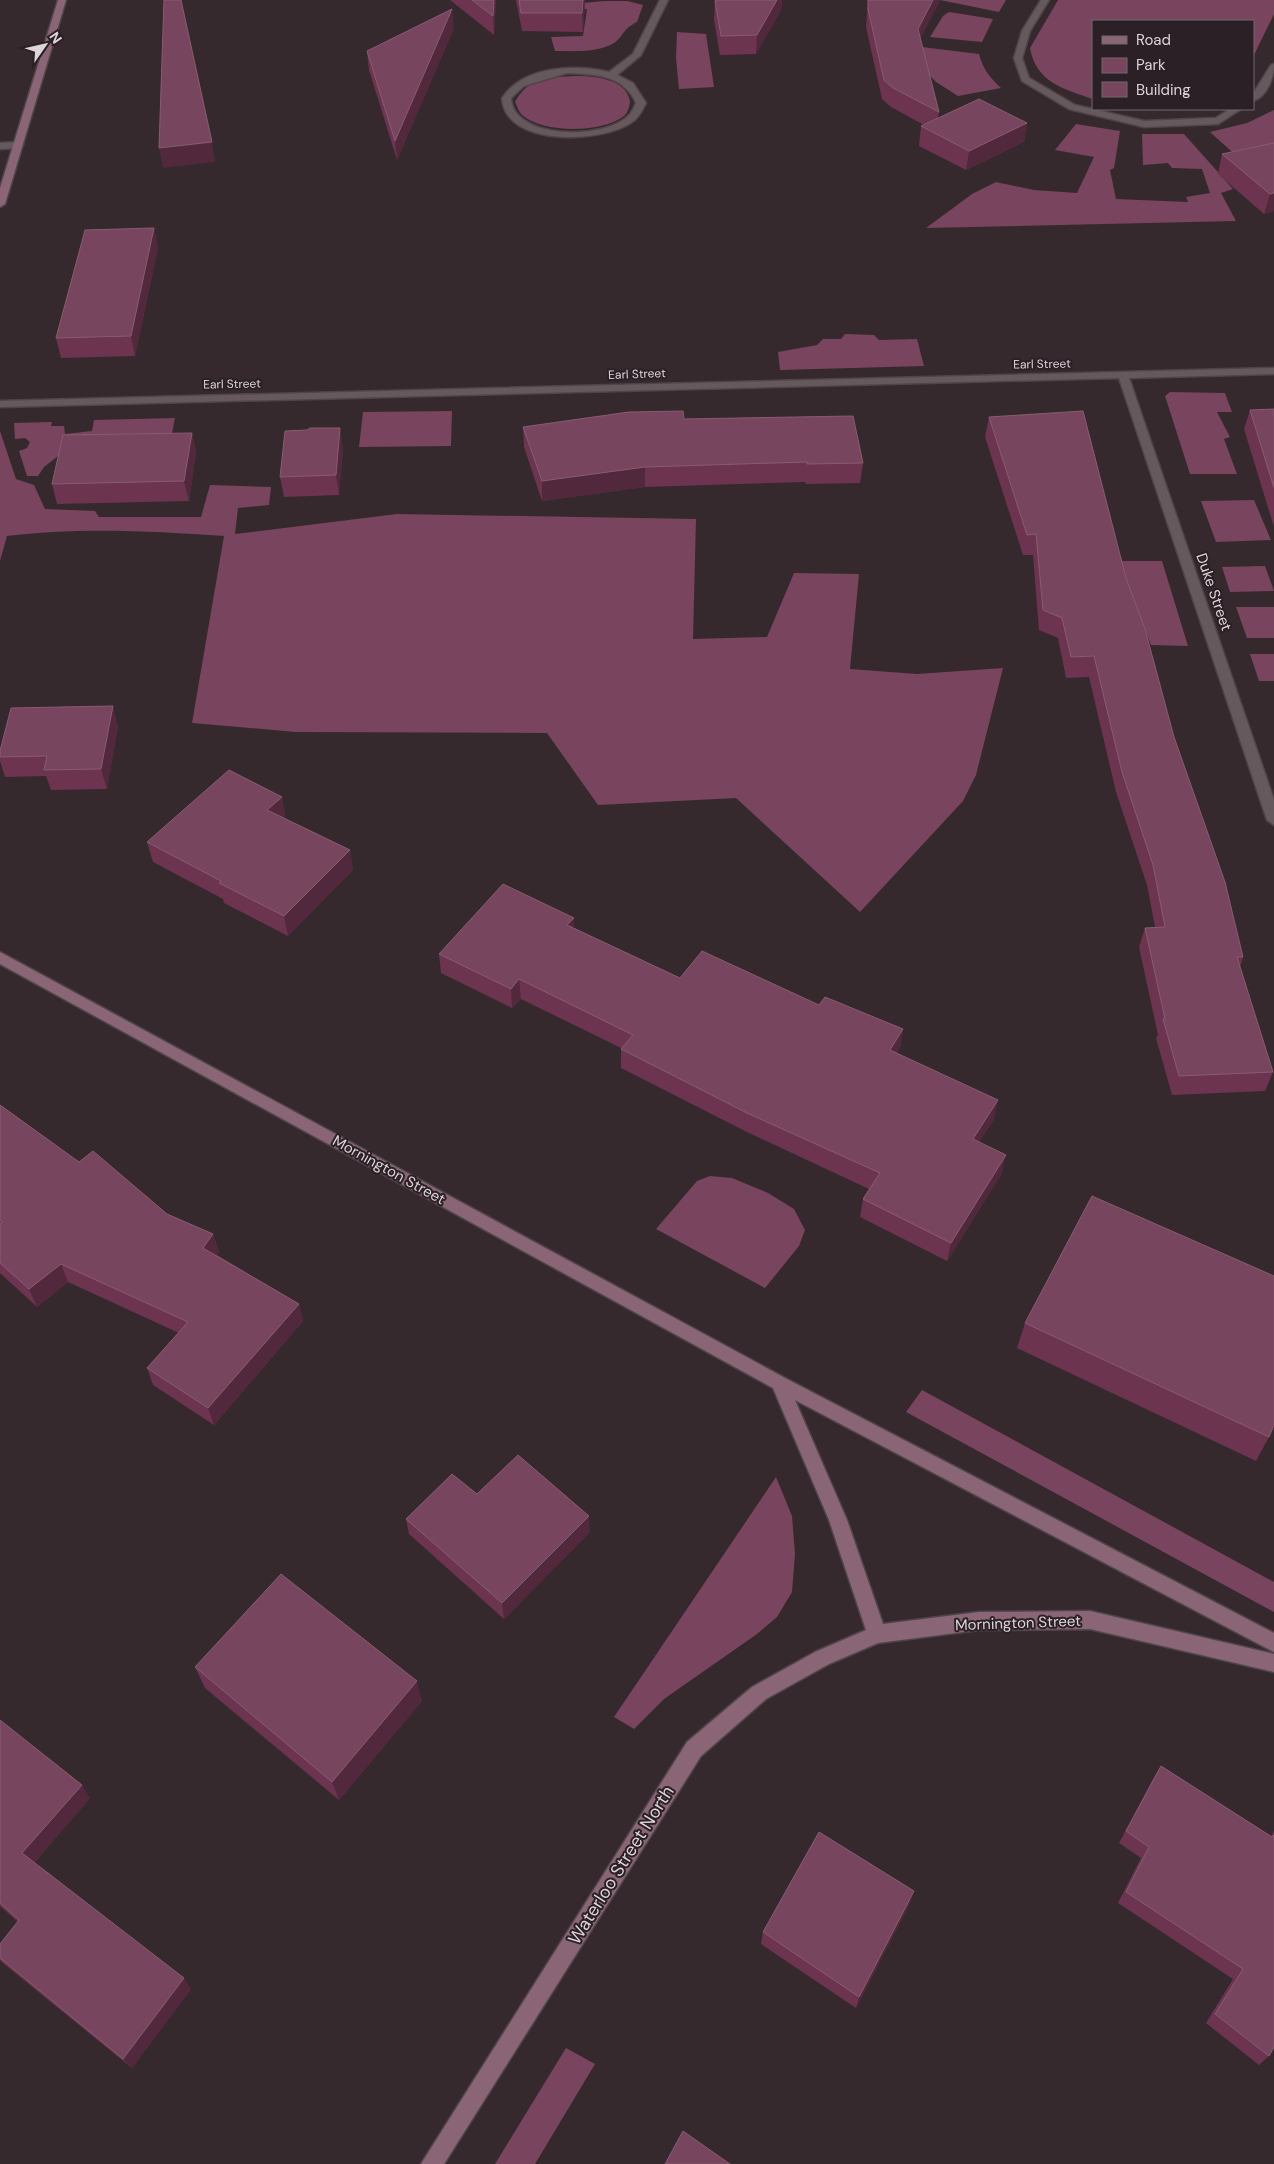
<svg xmlns="http://www.w3.org/2000/svg" width="1274" height="2164" viewBox="0 0 1274 2164" font-family="'DM Sans',sans-serif">
<style>
.green{fill:#79445d}
.lines{fill:none;stroke-linecap:round;stroke-linejoin:round}
.street-casing{stroke:#4f4549;stroke-width:3}
.secondary-casing{stroke:#4f4549;stroke-width:3}
.street{fill:#66595e;fill-rule:evenodd}
.secondary{fill:#896575;fill-rule:evenodd}
.wall{fill:#6c344f}
.shaded-wall{fill:#51283c}
.building{fill:#78455e;stroke:#885c71}
.labels{text-anchor:middle;dominant-baseline:central;stroke-width:4;stroke-linejoin:round;paint-order:stroke}
.far-street-label{font-size:12px;fill:#ddd5d8;stroke:#2b2025}
.street-label{font-size:15px;fill:#ddd5d8;stroke:#2b2025}
.near-street-label{font-size:18px;fill:#ddd5d8;stroke:#2b2025}
</style>
<rect width="100%" height="100%" fill="#35292e"/>
<path class="green" d="M 940,0 L 1006,0 L 999,12 Z
M 1058,0 L 1274,0 L 1274,14 L 1253,57 L 1253,21 L 1093,21 L 1093,99 C 1063,89 1036,82 1030,48 Z
M 604,1 L 627,1 L 643,5 L 637,22 C 622,29 624,36 614,43 C 597,53 574,51 555,51 L 551,37 L 583,36 L 587,9 L 556,8 L 563,5 Z
M 949,12 L 993,19 L 982,42 L 930,37 L 943,16 Z
M 677,32 L 706,34 L 714,87 L 679,89 L 676,58 Z
M 922,47 L 979,54 C 983,69 990,78 1001,88 L 958,96 L 936,82 L 925,71 Z
M 575,76 C 593,76 626,78 630,101 C 630,105 628,112 625,115 C 605,133 543,134 522,115 C 519,112 517,106 515,102 C 528,77 550,77 575,76 Z
M 1274,110 L 1274,157 L 1241,160 L 1210,132 L 1247,123 Z
M 1076,124 L 1120,131 L 1114,168 L 1110,170 L 1116,199 L 1188,202 L 1186,197 L 1210,193 L 1202,169 L 1172,168 L 1168,163 L 1143,165 L 1142,134 L 1184,134 L 1233,189 L 1221,193 L 1236,221 L 926,228 L 972,194 L 996,182 L 1034,190 L 1077,193 L 1094,157 L 1055,150 Z
M 845,334 L 874,335 L 879,340 L 917,339 L 924,366 L 780,370 L 778,352 L 817,345 L 823,339 L 841,339 Z
M 1170,392 L 1225,393 L 1232,412 L 1217,412 L 1230,437 L 1224,439 L 1237,474 L 1190,474 L 1165,396 Z
M 452,411 L 451,446 L 359,447 L 363,412 Z
M 175,418 L 169,448 L 62,453 L 44,467 L 38,476 L 27,476 L 19,451 L 27,448 L 30,442 L 25,438 L 15,439 L 14,423 L 52,422 L 51,426 L 64,426 L 65,434 L 92,431 L 94,420 Z
M 0,431 L 16,479 L 34,485 L 45,509 L 95,511 L 99,517 L 201,517 L 210,485 L 271,487 L 269,505 L 238,508 L 235,534 L 397,514 L 696,519 L 693,639 L 767,637 L 794,573 L 859,574 L 850,669 L 917,674 L 1003,668 L 976,775 L 963,801 L 860,912 L 736,798 L 598,805 L 547,733 L 296,732 L 192,723 L 224,536 C 153,531 77,527 7,536 L 0,561 Z
M 1254,500 L 1271,540 L 1216,542 L 1201,501 Z
M 1108,561 L 1162,561 L 1188,646 L 1151,645 L 1138,612 Z
M 1265,566 L 1274,591 L 1230,592 L 1222,567 Z
M 1236,607 L 1274,607 L 1274,638 L 1247,638 Z
M 1250,654 L 1274,654 L 1274,681 L 1259,681 Z
M 710,1176 L 732,1178 L 768,1193 L 794,1209 L 805,1230 L 799,1246 L 765,1288 L 656,1229 L 697,1181 Z
M 922,1390 L 1274,1582 L 1274,1612 L 906,1412 Z
M 776,1477 L 792,1516 L 795,1554 L 792,1592 L 777,1617 L 757,1634 L 664,1699 L 634,1729 L 614,1717 Z
M 566,2048 L 595,2064 L 535,2164 L 495,2164 Z"/>
<g class="lines">
<defs>
<path id="street" d="M 660,0 L 668,0 L 641,55 L 617,75 L 633,83 L 646,103 C 642,110 639,118 632,122 C 603,143 505,148 502,98 C 524,66 574,64 609,72 L 633,54 ZM 567,73 C 595,74 624,75 636,103 C 634,107 632,113 628,116 C 604,140 513,140 511,98 L 524,86 Z
M 1041,0 L 1049,0 L 1030,31 L 1022,58 L 1029,78 L 1075,105 L 1144,121 L 1216,118 L 1230,109 L 1241,109 L 1218,124 L 1144,127 L 1069,109 L 1022,81 L 1014,58 L 1022,31 Z
M 1274,64 C 1274,77 1267,97 1253,101 L 1253,94 L 1271,65 Z
M 0,143 L 18,142 L 23,145 L 18,148 L 0,149 Z
M 1274,368 L 1274,374 L 1129,378 L 1274,800 L 1274,825 L 1267,820 L 1119,378 L 0,407 L 0,401 Z"/>
<path id="secondary" d="M 58,0 L 66,0 L 5,204 L 0,207 L 0,188 Z
M 0,952 L 785,1378 L 1274,1633 L 1274,1652 L 795,1400 L 847,1520 L 883,1624 L 979,1612 L 1090,1611 L 1274,1654 L 1274,1672 L 1090,1629 L 979,1630 L 878,1643 L 829,1664 L 766,1699 L 701,1756 L 444,2164 L 421,2164 L 687,1742 L 752,1687 L 815,1652 L 866,1630 L 829,1520 L 773,1388 L 0,964 Z"/>
</defs>
<use href="#street" class="street-casing"/>
<use href="#secondary" class="secondary-casing"/>
<use href="#street" class="street"/>
<use href="#secondary" class="secondary"/>
</g>
<path class="wall" d="M 450,0 L 496,0 L 494,35 Z
M 516,0 L 585,0 L 583,32 L 522,31 Z
M 716,0 L 782,0 L 781,10 L 756,54 L 720,55 L 714,20 L 715,1 Z
M 868,0 L 940,0 L 920,39 L 939,112 L 938,118 L 1027,123 L 1024,142 L 966,170 L 919,146 L 921,126 L 924,125 L 891,107 L 882,99 L 866,27 Z
M 454,28 L 397,160 L 369,70 L 367,51 Z
M 1274,143 L 1274,211 L 1264,214 L 1218,174 L 1222,154 Z
M 154,228 L 158,248 L 135,356 L 61,358 L 56,338 Z
M 1274,409 L 1274,527 L 1244,429 L 1250,410 Z
M 989,417 L 1126,578 L 1174,737 L 1243,957 L 1240,967 L 1273,1072 L 1265,1091 L 1172,1095 L 1156,1038 L 1158,1035 L 1139,947 L 1145,928 L 1155,927 L 1147,885 L 1116,792 L 1089,677 L 1066,678 L 1058,638 L 1039,630 L 1033,555 L 1023,555 L 985,437 Z
M 684,419 L 863,463 L 860,483 L 806,484 L 805,482 L 645,487 L 542,501 L 524,447 L 523,427 Z
M 192,433 L 196,453 L 189,501 L 57,504 L 52,484 Z
M 343,448 L 339,495 L 284,497 L 280,477 Z
M 118,726 L 107,789 L 51,790 L 46,776 L 5,777 L 0,761 L 0,751 Z
M 282,797 L 285,817 L 284,818 L 350,850 L 353,870 L 288,936 L 224,903 L 223,899 L 153,862 L 147,842 Z
M 574,929 L 680,978 L 819,1005 L 903,1029 L 900,1048 L 897,1053 L 994,1119 L 979,1142 L 1002,1173 L 947,1261 L 860,1217 L 863,1199 L 869,1189 L 745,1131 L 621,1068 L 621,1048 L 521,999 L 512,1008 L 441,973 L 439,954 Z
M 0,1105 L 79,1162 L 167,1214 L 213,1234 L 219,1252 L 217,1255 L 299,1304 L 303,1321 L 214,1425 L 153,1385 L 147,1368 L 179,1333 L 68,1282 L 37,1307 L 0,1273 Z
M 1025,1323 L 1269,1437 L 1256,1461 L 1017,1348 Z
M 477,1494 L 590,1532 L 504,1619 L 409,1534 L 406,1519 Z
M 195,1667 L 422,1701 L 339,1800 L 205,1688 Z
M 0,1720 L 90,1798 L 34,1863 L 191,1989 L 132,2068 L 4,1964 L 0,1960 L 0,1944 L 18,1922 L 0,1906 Z
M 1161,1766 L 1271,1836 L 1274,1831 L 1274,2047 L 1269,2056 L 1259,2065 L 1206,2023 L 1233,1979 L 1118,1903 L 1141,1858 L 1119,1843 L 1153,1779 Z
M 910,1903 L 856,2008 L 761,1944 L 763,1932 Z"/>
<path class="shaded-wall" d="M 494,0 L 496,0 L 494,35 L 493,16 Z
M 583,0 L 585,0 L 583,32 L 582,13 Z
M 777,0 L 782,0 L 781,10 L 756,54 L 757,35 Z
M 933,0 L 940,0 L 916,47 L 918,29 Z
M 452,9 L 454,28 L 397,160 L 395,141 Z
M 1027,123 L 1024,142 L 966,170 L 969,151 Z
M 212,142 L 215,162 L 163,168 L 159,148 Z
M 1274,193 L 1274,211 L 1264,214 L 1270,194 Z
M 154,228 L 158,248 L 135,356 L 131,336 Z
M 340,428 L 343,448 L 339,495 L 336,475 Z
M 192,433 L 196,453 L 189,501 L 184,481 Z
M 645,467 L 645,487 L 542,501 L 542,481 Z
M 113,706 L 118,726 L 107,789 L 101,769 Z
M 282,797 L 285,817 L 271,830 L 267,810 Z
M 350,850 L 353,870 L 288,936 L 284,916 Z
M 574,918 L 574,937 L 567,925 Z
M 519,979 L 521,999 L 512,1008 L 511,989 Z
M 903,1029 L 900,1048 L 887,1069 L 890,1050 Z
M 998,1100 L 994,1119 L 969,1158 L 973,1139 Z
M 1006,1155 L 1002,1173 L 947,1261 L 951,1243 Z
M 213,1234 L 219,1252 L 209,1266 L 203,1248 Z
M 61,1264 L 68,1282 L 37,1307 L 29,1289 Z
M 299,1304 L 303,1321 L 214,1425 L 208,1408 Z
M 589,1516 L 590,1532 L 504,1619 L 502,1603 Z
M 417,1681 L 422,1701 L 339,1800 L 332,1782 Z
M 82,1785 L 90,1798 L 32,1865 L 22,1853 Z
M 914,1891 L 910,1903 L 856,2008 L 859,1997 Z
M 184,1978 L 191,1989 L 132,2068 L 123,2059 Z"/>
<path class="building" d="M 164,0 L 181,0 L 212,142 L 159,148 Z
M 472,0 L 494,0 L 493,16 Z
M 519,0 L 583,0 L 582,13 L 521,13 Z
M 716,0 L 777,0 L 757,35 L 721,36 L 715,1 Z
M 868,0 L 933,0 L 918,29 L 939,112 L 893,88 L 884,80 L 868,9 Z
M 452,9 L 395,141 L 367,51 Z
M 979,99 L 1027,123 L 969,151 L 921,126 Z
M 1274,143 L 1274,193 L 1270,194 L 1222,154 Z
M 154,228 L 131,336 L 56,338 L 85,230 Z
M 1274,409 L 1274,488 L 1250,410 Z
M 683,411 L 684,419 L 853,416 L 863,463 L 807,464 L 807,462 L 645,467 L 542,481 L 523,427 L 629,412 Z
M 1083,411 L 1126,578 L 1145,629 L 1174,737 L 1225,882 L 1243,957 L 1237,957 L 1273,1072 L 1179,1076 L 1163,1019 L 1165,1019 L 1145,928 L 1165,927 L 1153,865 L 1122,772 L 1094,656 L 1071,657 L 1062,618 L 1043,610 L 1036,534 L 1027,535 L 989,417 Z
M 310,428 L 340,428 L 336,475 L 280,477 L 285,431 L 307,430 Z
M 192,433 L 184,481 L 52,484 L 63,435 Z
M 113,706 L 101,769 L 44,770 L 47,756 L 0,757 L 0,751 L 11,708 Z
M 229,770 L 282,797 L 267,810 L 350,850 L 284,916 L 219,883 L 221,881 L 147,842 Z
M 503,884 L 574,918 L 567,925 L 680,978 L 702,951 L 819,1005 L 825,997 L 903,1029 L 890,1050 L 998,1100 L 973,1139 L 1006,1155 L 951,1243 L 863,1199 L 880,1173 L 747,1113 L 621,1049 L 633,1035 L 519,979 L 511,989 L 439,954 Z
M 0,1105 L 79,1162 L 93,1151 L 167,1214 L 213,1234 L 203,1248 L 299,1304 L 208,1408 L 147,1368 L 188,1322 L 61,1264 L 29,1289 L 0,1263 L 0,1224 L 2,1222 L 0,1220 Z
M 1092,1196 L 1274,1276 L 1274,1425 L 1269,1437 L 1025,1323 Z
M 518,1455 L 589,1516 L 502,1603 L 406,1519 L 452,1474 L 477,1494 Z
M 281,1574 L 417,1681 L 332,1782 L 195,1667 Z
M 0,1720 L 82,1785 L 22,1853 L 184,1978 L 123,2059 L 0,1958 L 0,1944 L 19,1920 L 0,1903 Z
M 1161,1766 L 1272,1837 L 1274,1835 L 1274,2047 L 1269,2056 L 1215,2014 L 1243,1969 L 1126,1892 L 1149,1847 L 1126,1831 Z
M 819,1832 L 914,1891 L 859,1997 L 763,1932 Z
M 683,2131 L 730,2164 L 665,2164 Z"/>
<g class="labels">
<g class="far-street-label">
<text transform="translate(1042 364) rotate(-1)">Earl Street</text>
<text transform="translate(637 374) rotate(-2)">Earl Street</text>
<text transform="translate(232 384) rotate(-1)">Earl Street</text>
</g>
<g class="street-label">
<text transform="translate(1214 592) rotate(71)">Duke Street</text>
<text transform="translate(389 1170) rotate(29)">Mornington Street</text>
<text transform="translate(1018 1623) rotate(-2)">Mornington Street</text>
</g>
<g class="near-street-label">
<text transform="translate(621 1865) rotate(-58)">Waterloo Street North</text>
</g>
</g>
<rect x="1092" y="20" width="162" height="90" fill="#2b2025" stroke="#72686d"/>
<rect x="1102" y="36" width="25" height="8" fill="#896575" stroke="#72686d"/>
<text x="1136" y="45" font-size="15" fill="#ddd5d8">Road</text>
<rect x="1102" y="58" width="25" height="15" fill="#79445d" stroke="#72686d"/>
<text x="1136" y="70" font-size="15" fill="#ddd5d8">Park</text>
<rect x="1102" y="82" width="25" height="15" fill="#78455e" stroke="#72686d"/>
<text x="1136" y="95" font-size="15" fill="#ddd5d8">Building</text>
<g transform="translate(45 45) rotate(56)" stroke="#2b2025" stroke-width="4" paint-order="stroke">
<path d="M0-4L9 19L0 12L-9 19Z" fill="#ddd5d8"/>
<text y="-8" font-size="14" font-weight="bold" text-anchor="middle" fill="#ddd5d8">N</text>
</g>
</svg>
